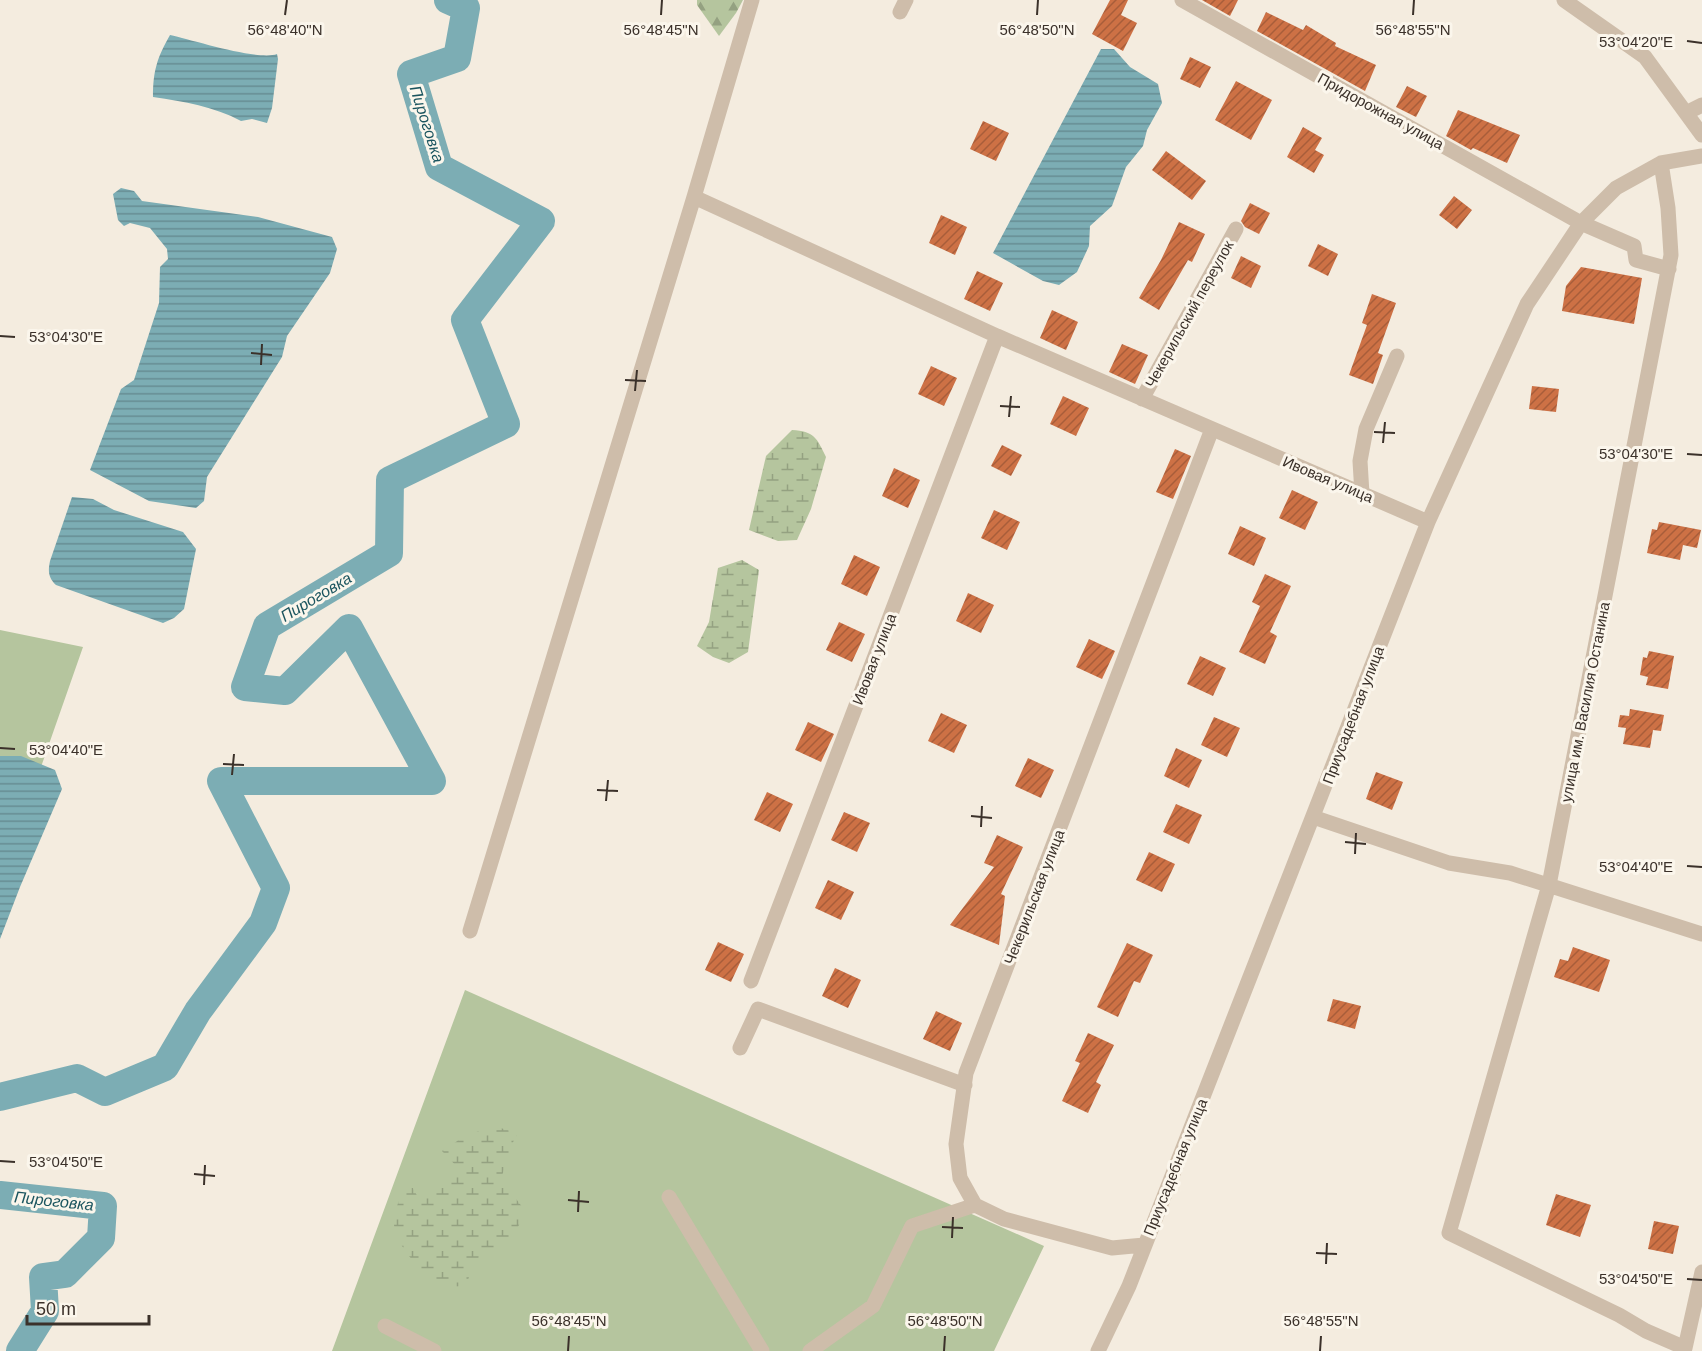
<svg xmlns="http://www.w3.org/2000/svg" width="1702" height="1351" viewBox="0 0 1702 1351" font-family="Helvetica,sans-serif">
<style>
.green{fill:#b5c59e}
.forest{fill:url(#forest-firs)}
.wetland{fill:url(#wetland-marsh)}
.water{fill:url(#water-rules)}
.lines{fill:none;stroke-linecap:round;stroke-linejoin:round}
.river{stroke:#7cadb4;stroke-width:28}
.building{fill:url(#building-hatch)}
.minor{stroke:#cebdaa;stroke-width:15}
.ticks{fill:none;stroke:#3b312a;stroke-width:2}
.labels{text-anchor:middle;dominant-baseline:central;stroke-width:6;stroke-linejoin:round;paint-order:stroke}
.street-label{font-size:15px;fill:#3b312a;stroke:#fbf6ec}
.water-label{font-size:16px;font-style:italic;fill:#1c555f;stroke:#fbf6ec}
.ticks-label{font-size:15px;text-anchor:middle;fill:#3b312a;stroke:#fbf6ec;stroke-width:6;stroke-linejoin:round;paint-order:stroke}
</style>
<defs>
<pattern id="forest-firs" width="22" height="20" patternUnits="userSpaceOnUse" patternTransform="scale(1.5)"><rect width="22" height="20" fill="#b5c59e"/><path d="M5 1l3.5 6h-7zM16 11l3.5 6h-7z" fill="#94a181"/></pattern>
<pattern id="wetland-marsh" width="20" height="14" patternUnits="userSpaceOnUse" patternTransform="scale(1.5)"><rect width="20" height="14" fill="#b5c59e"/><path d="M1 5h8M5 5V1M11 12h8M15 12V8" fill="none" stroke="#94a181"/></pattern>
<pattern id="water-rules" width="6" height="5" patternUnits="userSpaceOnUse" patternTransform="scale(1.5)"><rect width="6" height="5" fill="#7cadb4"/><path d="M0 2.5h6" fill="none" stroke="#678d93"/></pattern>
<pattern id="building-hatch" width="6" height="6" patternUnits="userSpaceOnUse" patternTransform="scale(1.5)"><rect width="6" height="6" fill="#cd7145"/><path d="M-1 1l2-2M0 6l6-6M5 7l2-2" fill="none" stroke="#a85d3a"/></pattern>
</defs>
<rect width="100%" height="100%" fill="#f4ecdf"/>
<path class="green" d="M 0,630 L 83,647 L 0,884 Z
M 465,990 L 1044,1246 L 994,1351 L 332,1351 Z"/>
<path class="forest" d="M 697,0 L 743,0 L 736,13 L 719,36 L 697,5 Z"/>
<path class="wetland" d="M 792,430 C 814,431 817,438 826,457 L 811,509 L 797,540 L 778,541 L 749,530 L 766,456 Z
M 742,560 L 759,570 L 748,652 L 729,663 L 713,657 L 697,646 L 709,622 L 718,568 Z
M 497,1127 L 518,1133 L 512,1144 L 501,1179 L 526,1212 L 506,1249 L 475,1259 L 466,1286 L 437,1287 C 422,1271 397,1248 394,1225 C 393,1210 402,1193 409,1181 L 420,1201 L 460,1170 L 442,1151 L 468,1134 Z"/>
<path class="water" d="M 170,35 C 193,40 258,61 277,54 L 278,59 L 272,108 L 267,123 L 252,119 L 241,121 C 213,106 185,102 153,97 C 153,71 157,58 170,35 Z
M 1101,49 L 1114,49 L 1130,67 L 1158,84 L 1162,103 L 1147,130 L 1143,146 L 1126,167 L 1112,206 L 1090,226 L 1089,246 L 1077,272 L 1059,285 L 1043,281 L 993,253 Z
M 121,188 L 134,191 L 142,201 L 258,217 L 332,237 L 337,249 L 330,273 L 287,336 L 282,357 L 207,477 L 204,501 L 196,508 L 149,501 L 90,470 L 121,389 L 134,380 L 159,303 L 160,267 L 168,259 L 167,249 L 150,228 L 130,223 L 124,226 L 118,220 L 113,194 Z
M 72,497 L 93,499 L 114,510 L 183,532 L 196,549 L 184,609 L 174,618 L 163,623 L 56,585 C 48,577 48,571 50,561 Z
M 0,756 L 21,756 L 55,770 L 62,789 L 20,887 L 0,939 Z"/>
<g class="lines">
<path class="river" d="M 0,1097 L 77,1078 L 105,1092 L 165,1067 L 198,1011 L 263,923 L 276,888 L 221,781 L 432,781 L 349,628 L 285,691 L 245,687 L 267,626 L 389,553 L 390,480 L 506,424 L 465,320 L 541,221 L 439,167 L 411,74 L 457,58 L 466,8 L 448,0
M 0,1195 L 103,1206 L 101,1238 L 65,1274 L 43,1277 L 45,1311 L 20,1351"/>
</g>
<path class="building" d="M 1110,0 L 1128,0 L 1121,15 L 1137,23 L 1123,51 L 1092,34 Z
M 1202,0 L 1238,0 L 1230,16 Z
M 1266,12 L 1303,30 L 1306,25 L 1336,43 L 1335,46 L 1376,65 L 1365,91 L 1257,31 Z
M 1190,57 L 1211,67 L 1200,88 L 1180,79 Z
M 1236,81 L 1272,100 L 1251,140 L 1215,120 Z
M 1407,86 L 1427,96 L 1416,117 L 1396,107 Z
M 1458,110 L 1520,135 L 1507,163 L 1473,148 L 1471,150 L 1446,136 Z
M 983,121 L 1009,133 L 996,161 L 970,149 Z
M 1303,127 L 1322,138 L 1315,150 L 1324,155 L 1314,173 L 1287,157 Z
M 1166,151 L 1206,181 L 1192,200 L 1152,170 Z
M 1454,196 L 1472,210 L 1457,229 L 1439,215 Z
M 1250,203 L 1270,213 L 1259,234 L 1245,227 L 1241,221 Z
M 941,215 L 967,227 L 955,255 L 929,243 Z
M 1179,222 L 1205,234 L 1192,262 L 1188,260 L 1159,310 L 1139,298 L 1161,260 Z
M 1318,244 L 1338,254 L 1328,276 L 1308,266 Z
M 1241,256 L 1261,266 L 1251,288 L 1231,278 Z
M 1581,267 L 1642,278 L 1634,324 L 1562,311 L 1566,286 Z
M 977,271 L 1003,283 L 990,311 L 964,299 Z
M 1372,294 L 1396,303 L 1378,353 L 1383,355 L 1373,384 L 1349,375 L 1367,325 L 1362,323 Z
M 1052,310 L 1078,322 L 1066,350 L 1040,338 Z
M 1122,344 L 1148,355 L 1135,384 L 1109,372 Z
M 931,366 L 957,378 L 944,406 L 918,394 Z
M 1532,386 L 1559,389 L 1556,412 L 1529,409 Z
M 1063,396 L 1089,408 L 1076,436 L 1050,424 Z
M 1002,445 L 1022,455 L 1011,476 L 991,466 Z
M 1175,449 L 1191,456 L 1173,499 L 1156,492 Z
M 894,468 L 920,480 L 908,508 L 882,496 Z
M 1292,490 L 1318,502 L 1305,530 L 1279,518 Z
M 994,510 L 1020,522 L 1007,550 L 981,538 Z
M 1659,522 L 1701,530 L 1697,548 L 1683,545 L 1680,560 L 1647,553 L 1652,529 L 1657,530 Z
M 1240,526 L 1266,538 L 1254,566 L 1228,554 Z
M 854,555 L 880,567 L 867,596 L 841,584 Z
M 1265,574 L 1291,586 L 1270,632 L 1277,636 L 1265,664 L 1239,652 L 1260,606 L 1252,602 Z
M 968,593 L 994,605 L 981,633 L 956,621 Z
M 839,622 L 865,634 L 852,662 L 826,650 Z
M 1089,639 L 1115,651 L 1102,679 L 1076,667 Z
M 1649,651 L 1674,656 L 1668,689 L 1646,685 L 1648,677 L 1640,675 L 1643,657 L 1647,658 Z
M 1200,656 L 1226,668 L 1213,696 L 1187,684 Z
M 1630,709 L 1664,715 L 1661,731 L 1653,730 L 1650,748 L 1623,744 L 1626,728 L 1618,727 L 1620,715 L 1629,716 Z
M 941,713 L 967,725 L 954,753 L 928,741 Z
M 1214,717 L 1240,728 L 1227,757 L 1201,745 Z
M 808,722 L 834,734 L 821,762 L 795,750 Z
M 1176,748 L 1202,760 L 1189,788 L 1164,776 Z
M 1028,758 L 1054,770 L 1041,798 L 1015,786 Z
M 1376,772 L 1403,782 L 1392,810 L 1366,799 Z
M 767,792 L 793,804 L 780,832 L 754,820 Z
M 1176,804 L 1202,815 L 1189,844 L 1163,832 Z
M 844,812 L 870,823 L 857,852 L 831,840 Z
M 997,835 L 1023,847 L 1001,894 L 1005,896 L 999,945 L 950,925 L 994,867 L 984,863 Z
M 1149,852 L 1175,864 L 1162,892 L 1136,880 Z
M 828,880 L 854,892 L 841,920 L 815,908 Z
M 718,942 L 744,954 L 731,982 L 705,970 Z
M 1127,943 L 1153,955 L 1140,983 L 1134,981 L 1118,1017 L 1097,1007 Z
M 1573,947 L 1610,960 L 1599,992 L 1554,977 L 1560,959 L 1568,961 Z
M 835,968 L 861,980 L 848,1008 L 822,996 Z
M 1333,999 L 1361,1006 L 1355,1029 L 1327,1021 Z
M 936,1011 L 962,1023 L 950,1051 L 923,1039 Z
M 1088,1033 L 1114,1045 L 1096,1082 L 1101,1085 L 1088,1113 L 1062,1101 L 1080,1063 L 1075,1061 Z
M 1556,1194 L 1591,1205 L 1580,1237 L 1546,1225 Z
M 1654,1221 L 1679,1226 L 1673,1254 L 1648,1249 Z"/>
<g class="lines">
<path class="minor" d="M 1182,0 L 1581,223 L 1634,246 L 1636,260 L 1669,269
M 1564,0 L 1645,57 L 1702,135
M 900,12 L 906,0
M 1686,113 L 1702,105
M 1661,163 L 1668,208 L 1671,255 L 1549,885 L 1449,1233 L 1619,1315 L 1646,1331 L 1685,1348 L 1702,1272
M 694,197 L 997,336 L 1428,522
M 1142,399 L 1236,229
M 1362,494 L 1360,461 L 1366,429 L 1397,356
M 1313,817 L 1449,863 L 1510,873 L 1702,934
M 470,931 L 694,197 L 752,0
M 751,981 L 997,336
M 740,1048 L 758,1009 L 965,1085
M 669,1197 L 762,1351
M 1144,1245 L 1112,1248 L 1004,1219 L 975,1205 L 960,1178 L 956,1144 L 966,1073 L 1212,429
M 385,1326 L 434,1351
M 810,1351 L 873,1306 L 912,1226 L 975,1205
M 1098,1351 L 1129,1286 L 1428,522 L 1527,304 L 1581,223 L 1616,188 L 1661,163 L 1702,156"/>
</g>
<path class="ticks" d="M 285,15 L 287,0M 661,15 L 662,0M 1037,15 L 1038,0M 1413,15 L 1414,0M 1687,41 L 1702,43M 0,336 L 15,337M 251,353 L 272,355M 261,365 L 262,344M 625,380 L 646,381M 635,391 L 637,370M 1000,406 L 1020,407M 1009,417 L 1011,396M 1374,432 L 1395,433M 1383,443 L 1385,422M 1687,454 L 1702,455M 0,748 L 15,749M 223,764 L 244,765M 232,775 L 234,754M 597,790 L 618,791M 606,801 L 608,780M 971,816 L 992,818M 981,827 L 982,806M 1345,842 L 1366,844M 1355,854 L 1356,833M 1687,866 L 1702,867M 0,1161 L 15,1162M 194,1174 L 215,1176M 204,1185 L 205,1165M 568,1200 L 589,1202M 578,1212 L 579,1191M 942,1227 L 963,1228M 952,1238 L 953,1217M 1316,1253 L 1337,1254M 1326,1264 L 1327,1243M 1687,1279 L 1702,1280M 568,1351 L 569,1336M 944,1351 L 945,1336M 1320,1351 L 1321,1336"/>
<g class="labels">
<g class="street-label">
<text transform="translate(1381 111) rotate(29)">Придорожная улица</text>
<text transform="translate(1189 314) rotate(-61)">Чекерильский переулок</text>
<text transform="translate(1328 479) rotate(23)">Ивовая улица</text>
<text transform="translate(874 659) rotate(-69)">Ивовая улица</text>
<text transform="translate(1585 702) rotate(-79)">улица им. Василия Останина</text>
<text transform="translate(1353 715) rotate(-69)">Приусадебная улица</text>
<text transform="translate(1034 897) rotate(-69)">Чекерильская улица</text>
<text transform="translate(1175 1167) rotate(-68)">Приусадебная улица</text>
</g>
<g class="water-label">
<text transform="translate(427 124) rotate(72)">Пироговка</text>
<text transform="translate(316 597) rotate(-31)">Пироговка</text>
<text transform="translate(54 1201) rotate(6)">Пироговка</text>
</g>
</g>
<g class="ticks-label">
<text x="285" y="35">56°48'40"N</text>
<text x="661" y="35">56°48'45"N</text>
<text x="1037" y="35">56°48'50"N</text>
<text x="1413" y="35">56°48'55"N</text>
<text x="1636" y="47">53°04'20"E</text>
<text x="66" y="342">53°04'30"E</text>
<text x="1636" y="459">53°04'30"E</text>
<text x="66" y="755">53°04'40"E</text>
<text x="1636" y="872">53°04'40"E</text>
<text x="66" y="1167">53°04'50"E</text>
<text x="1636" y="1284">53°04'50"E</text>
<text x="569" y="1326">56°48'45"N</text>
<text x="945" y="1326">56°48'50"N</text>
<text x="1321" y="1326">56°48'55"N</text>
</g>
<path d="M27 1315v9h122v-9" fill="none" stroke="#3b312a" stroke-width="3"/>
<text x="36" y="1315" font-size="18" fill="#3b312a" stroke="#fbf6ec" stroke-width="4.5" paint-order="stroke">50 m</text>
</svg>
